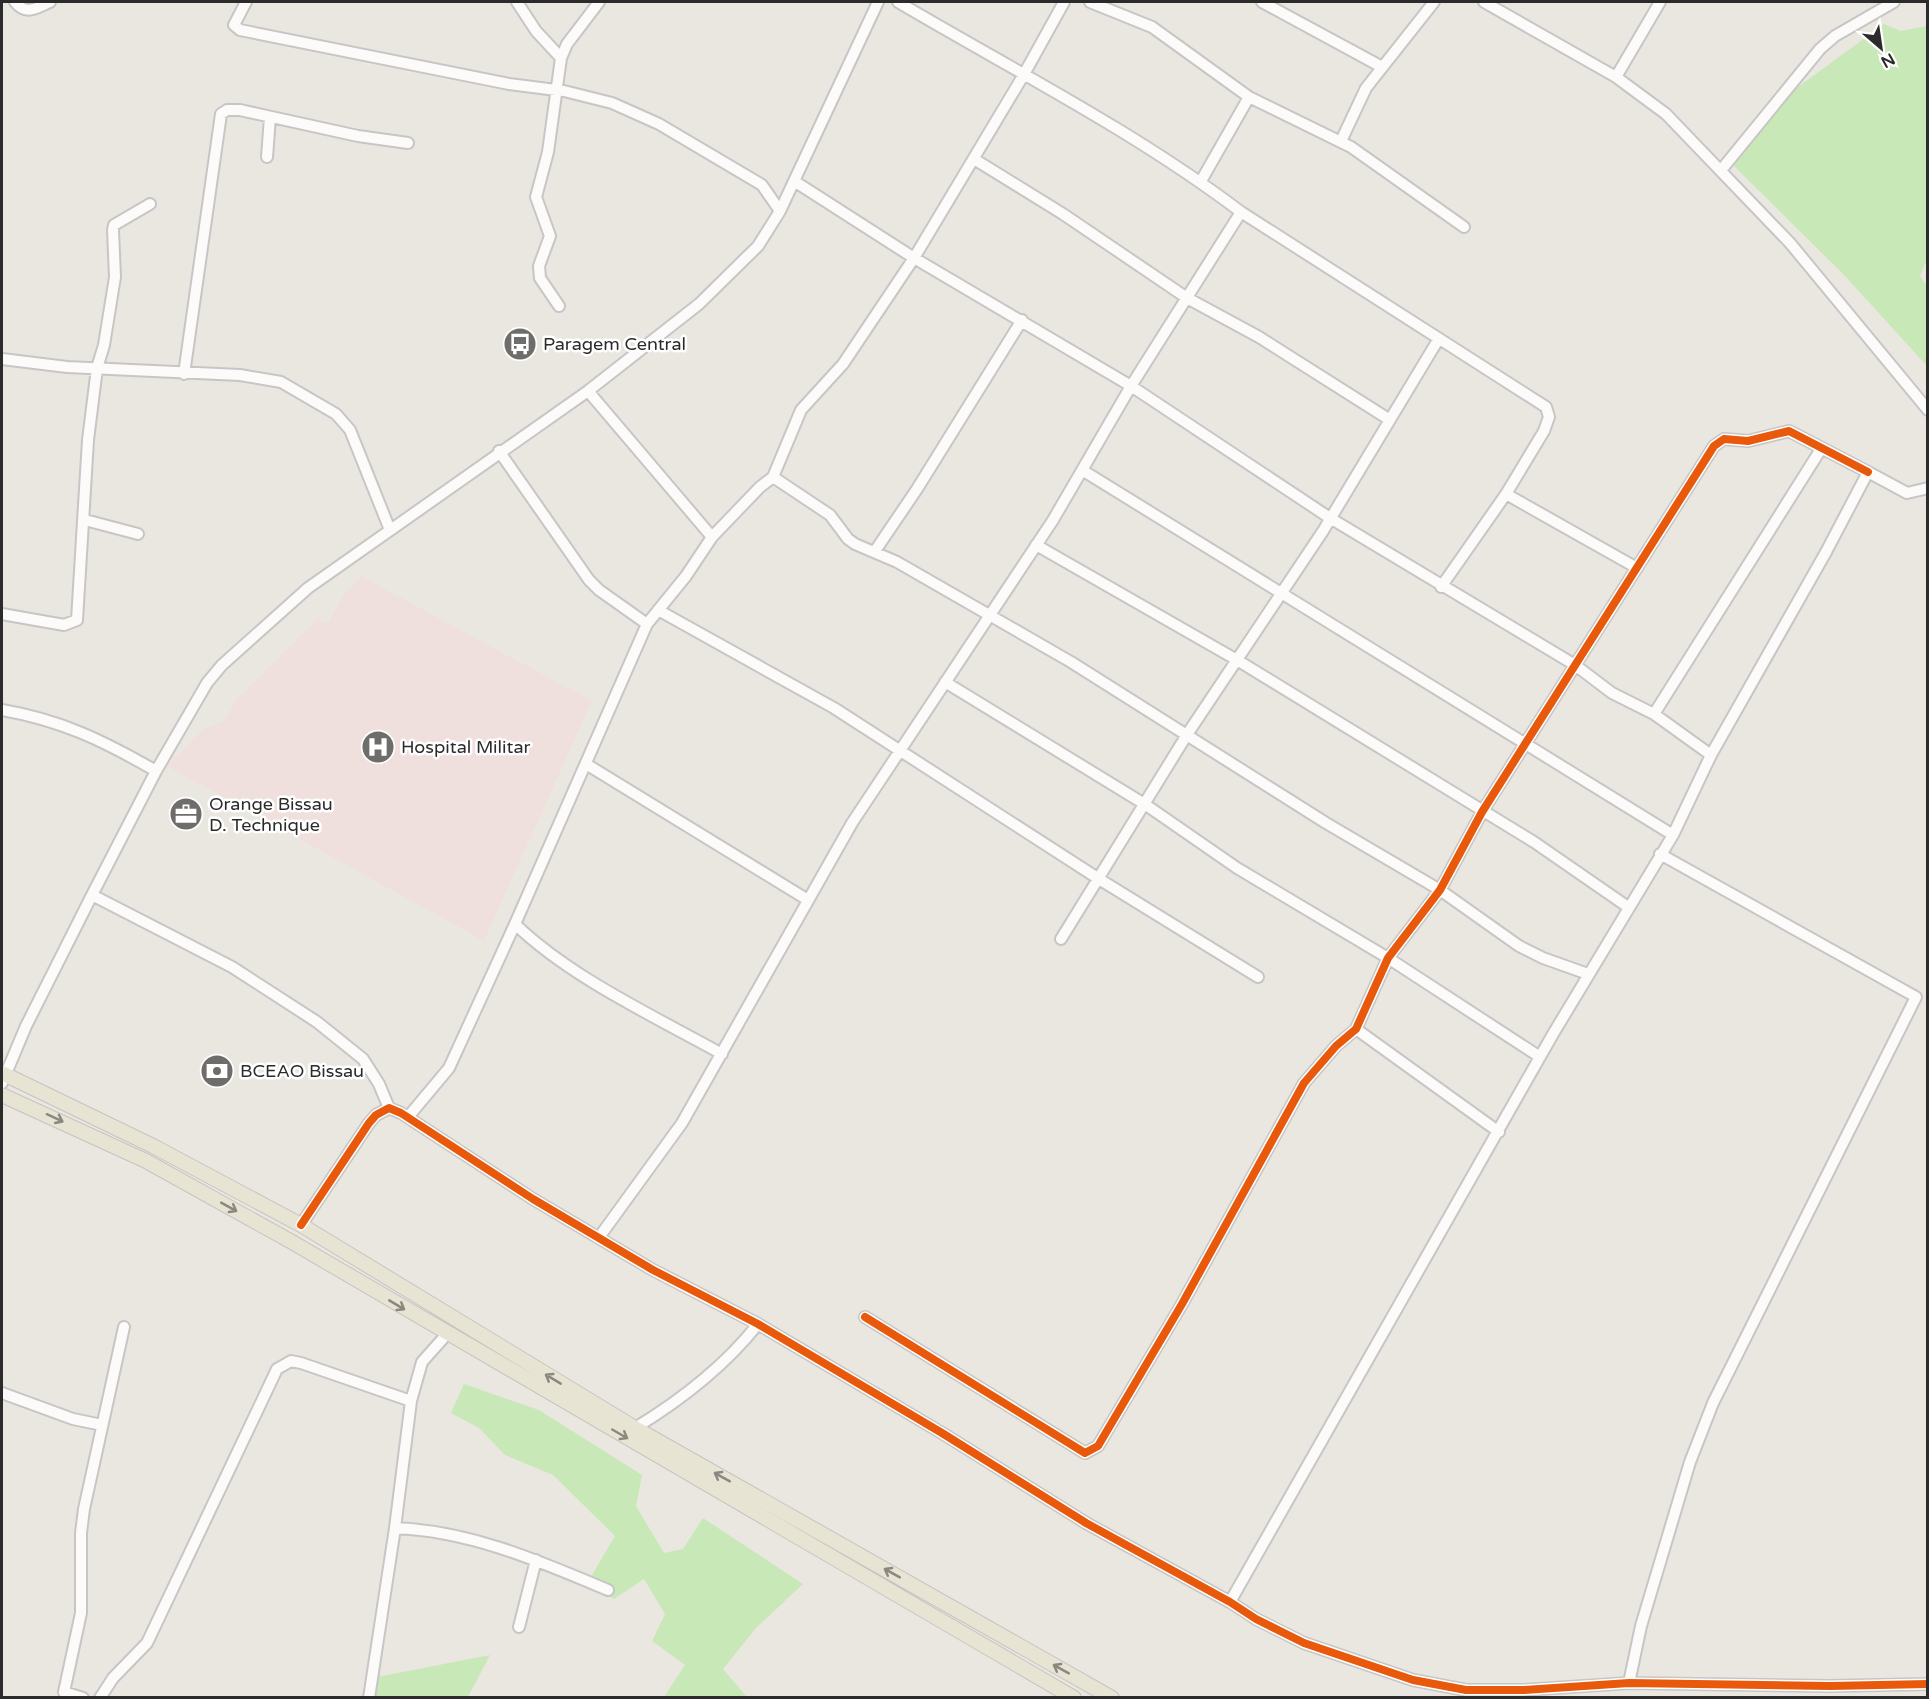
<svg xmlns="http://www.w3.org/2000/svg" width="1929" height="1699" viewBox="0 0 1929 1699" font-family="'Varela Round',sans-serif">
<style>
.medical{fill:#f0e0dd}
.green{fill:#c8e8b7}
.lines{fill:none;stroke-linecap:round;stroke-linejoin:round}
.minor-casing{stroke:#c7c6c6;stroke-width:14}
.major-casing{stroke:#c5c4c2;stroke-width:16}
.minor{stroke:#fcfbfa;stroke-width:10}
.major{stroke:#e8e4d3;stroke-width:14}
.cycleway-casing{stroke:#fff;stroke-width:11}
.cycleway{stroke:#e8590c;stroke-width:8}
.oneway{stroke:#8a887f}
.labels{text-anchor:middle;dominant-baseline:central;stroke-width:5;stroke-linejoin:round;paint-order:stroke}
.poi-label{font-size:18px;fill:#2b2b2b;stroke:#fff;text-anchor:start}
</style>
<rect width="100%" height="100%" fill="#eae7e1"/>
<path class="medical" d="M 361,576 L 592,701 L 484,941 L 167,766 L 203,729 L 224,721 L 236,700 L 317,619 L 328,623 L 343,596 Z"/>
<path class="green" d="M 1884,24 L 1901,31 L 1927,26 L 1928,257 L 1920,276 L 1927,286 L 1927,366 L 1845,276 L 1732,164 L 1787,95 Z
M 464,1384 L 539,1410 L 642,1475 L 636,1506 L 664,1553 L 683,1549 L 703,1518 L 803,1584 L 756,1628 L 723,1669 L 747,1697 L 664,1697 L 685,1665 L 652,1641 L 665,1614 L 644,1579 L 614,1599 L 586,1585 L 615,1536 L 553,1475 L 505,1455 L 479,1428 L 451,1413 Z
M 490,1655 L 468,1697 L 369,1698 L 372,1678 Z"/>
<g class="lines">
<defs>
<path id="minor" d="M 15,2 C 26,16 36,8 50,2
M 246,2 L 234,25 L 240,30 L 509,84 L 564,91 L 612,103 L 659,124 L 762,185 L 780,211
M 517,2 L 536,31 L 561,58
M 898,2 C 1013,70 1134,131 1241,212 L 1546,407 L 1549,417 L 1544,431 L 1506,494 L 1441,587
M 1090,2 L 1152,27 L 1249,97 L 1351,147 L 1464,227
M 1262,2 L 1382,67
M 1484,2 L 1616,77 L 1666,114 L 1790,243 L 1928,410
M 1616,77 L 1660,2
M 1341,141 L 1366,88 L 1434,2
M 267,157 L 270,117
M 974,159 L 1063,214 L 1187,298 L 1259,337 L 1390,420
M 1722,169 L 1820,49 L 1835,36 L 1894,2
M 794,181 L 914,258 L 1131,386 L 1330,518 L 1575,665 L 1612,693 L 1654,714 L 1711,755
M 1201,181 L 1249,97
M 559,306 L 540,278 L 539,266 L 550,236 L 536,197 L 548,152 L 561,58 L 567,44 L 599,2
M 2,359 L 67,367 L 240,375 L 281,382 L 336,414 L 350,430 L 390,530
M 184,374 L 221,114 L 227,110 L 240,110 L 358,136 L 408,143
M 588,391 L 712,537
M 499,451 L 589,580 L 599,590 L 647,624
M 1082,470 L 1673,835
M 773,477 L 830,515 L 848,539 L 855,544 L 897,562 L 1071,662 L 1326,823 L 1440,890 L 1519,946 L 1543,958 L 1588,974
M 1506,494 L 1637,568
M 85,520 L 138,534
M 1036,545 L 1237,660 L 1534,842 L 1628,907
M 875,551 L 917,489 L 1022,320
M 658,610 L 834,708 L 1099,879 L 1258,977
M 2,614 L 64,625 L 77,620 L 88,440 L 97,368 L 104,345 L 115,277 L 113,230 L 114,225 L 150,204
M 945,682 L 1146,805 L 1237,868 L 1388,958 L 1540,1057
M 2,710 C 61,720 104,741 156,771
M 1654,714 L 1821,449
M 586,764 L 808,900
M 92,895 L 232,967 L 317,1022 L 363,1059 L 379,1084 L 389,1108
M 515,924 C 571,978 654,1016 722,1054
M 1061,939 L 1188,733 L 1323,531 L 1438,340
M 1356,1029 L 1499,1132
M 2,1083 L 26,1026 L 92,895 L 156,771 L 207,683 L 222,665 L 308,588 L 588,391 L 699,304 L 758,246 L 780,211 L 878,2
M 408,1117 L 449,1068 L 515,924 L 647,624 L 686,576 L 712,537 L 760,487 L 773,477 L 801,410 L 843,364 L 914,258 L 1023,76 L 1064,2
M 301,1225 L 369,1123 L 376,1115 L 389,1108 L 401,1113 L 533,1199 L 653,1270 L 758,1324 L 942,1433 L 1086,1523 L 1230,1602 L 1256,1619 L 1304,1643 L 1413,1680 L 1466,1690 L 1524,1690 L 1629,1683 L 1830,1686 L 1928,1684
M 600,1236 L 682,1123 L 852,823 L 1053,520 L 1131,386 L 1241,212
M 865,1317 L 1085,1453 L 1098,1446 L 1182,1304 L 1304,1083 L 1336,1046 L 1356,1029 L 1388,958 L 1440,890 L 1482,812 L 1714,446 L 1724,439 L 1748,441 L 1789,431 L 1868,472
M 2,1393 L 73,1419 L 102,1425
M 635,1428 C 681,1400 724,1367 758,1324
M 395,1528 C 471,1531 539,1561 608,1590
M 1230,1602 L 1553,1034 L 1673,835 L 1711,755 L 1826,552 L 1868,472 L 1907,493 L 1928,488
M 519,1627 L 536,1560
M 1629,1683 L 1641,1626 L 1690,1462 L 1713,1403 L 1916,997 L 1660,854
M 83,1698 L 64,1692 L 81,1613 L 81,1533 L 84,1509 L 124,1327
M 100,1698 L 113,1678 L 147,1643 L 277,1369 L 291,1361 L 301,1363 L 411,1401
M 369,1698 L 395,1528 L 411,1401 L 422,1362 L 447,1334"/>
<path id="major" d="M 2,1073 L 153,1146 L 301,1225 L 635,1428 L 1112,1698
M 2,1095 L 146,1161 L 292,1242 L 1074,1698"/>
</defs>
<use href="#minor" class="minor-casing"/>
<use href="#major" class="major-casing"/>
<use href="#minor" class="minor"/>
<use href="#major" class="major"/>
<defs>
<path id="cycleway" d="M 301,1225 L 369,1123 L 376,1115 L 389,1108 L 401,1113 L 533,1199 L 653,1270 L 758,1324 L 942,1433 L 1086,1523 L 1230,1602 L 1256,1619 L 1304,1643 L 1413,1680 L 1466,1690 L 1524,1690 L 1629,1683 L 1830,1686 L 1928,1684
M 865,1317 L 1085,1453 L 1098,1446 L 1182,1304 L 1304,1083 L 1336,1046 L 1356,1029 L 1388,958 L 1440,890 L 1482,812 L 1714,446 L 1724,439 L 1748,441 L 1789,431 L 1868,472"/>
</defs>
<use href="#cycleway" class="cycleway-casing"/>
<use href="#cycleway" class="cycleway"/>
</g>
<defs><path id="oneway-shaft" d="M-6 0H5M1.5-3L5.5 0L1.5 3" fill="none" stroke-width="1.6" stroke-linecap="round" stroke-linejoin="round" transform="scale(1.5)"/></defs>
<g class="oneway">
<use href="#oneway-shaft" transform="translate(55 1118) rotate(25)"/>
<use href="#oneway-shaft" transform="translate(229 1207) rotate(29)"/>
<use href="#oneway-shaft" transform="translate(397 1305) rotate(31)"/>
<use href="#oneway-shaft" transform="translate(553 1379) rotate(-149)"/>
<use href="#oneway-shaft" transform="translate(620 1434) rotate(30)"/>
<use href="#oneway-shaft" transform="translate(722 1477) rotate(-151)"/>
<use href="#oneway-shaft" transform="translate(892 1573) rotate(-151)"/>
<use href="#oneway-shaft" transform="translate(1061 1669) rotate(-151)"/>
</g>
<defs>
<symbol id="bus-disc" viewBox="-11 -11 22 22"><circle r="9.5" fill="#6e6d6b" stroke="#fff"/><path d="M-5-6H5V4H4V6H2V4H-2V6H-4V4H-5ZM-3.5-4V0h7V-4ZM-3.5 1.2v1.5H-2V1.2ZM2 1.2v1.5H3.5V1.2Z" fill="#fff"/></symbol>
<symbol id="hospital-disc" viewBox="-11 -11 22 22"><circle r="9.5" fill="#6e6d6b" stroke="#fff"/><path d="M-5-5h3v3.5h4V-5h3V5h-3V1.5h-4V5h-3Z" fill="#fff"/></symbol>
<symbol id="office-disc" viewBox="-11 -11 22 22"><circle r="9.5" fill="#6e6d6b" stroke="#fff"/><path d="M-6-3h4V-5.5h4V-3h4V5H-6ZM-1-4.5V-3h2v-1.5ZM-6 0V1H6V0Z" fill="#fff"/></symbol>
<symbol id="bank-disc" viewBox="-11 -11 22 22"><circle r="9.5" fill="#6e6d6b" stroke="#fff"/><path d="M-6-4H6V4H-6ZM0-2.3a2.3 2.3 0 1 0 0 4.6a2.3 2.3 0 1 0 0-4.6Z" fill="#fff"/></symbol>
</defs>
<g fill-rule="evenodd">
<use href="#bus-disc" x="501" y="325" width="38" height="38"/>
<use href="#hospital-disc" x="359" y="728" width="38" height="38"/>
<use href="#office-disc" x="167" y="795" width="38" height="38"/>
<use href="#bank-disc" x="198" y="1052" width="38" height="38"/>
</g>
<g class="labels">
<g class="poi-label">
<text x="543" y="344">Paragem Central</text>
<text x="401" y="747">Hospital Militar</text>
<text x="209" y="804">Orange Bissau<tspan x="209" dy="21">D. Technique</tspan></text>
<text x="240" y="1071">BCEAO Bissau</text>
</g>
</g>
<rect width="1929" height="1699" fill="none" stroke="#2b2b2b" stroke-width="6"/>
<g transform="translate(1881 48) rotate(151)" stroke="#ffffff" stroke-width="4.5" paint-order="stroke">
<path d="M0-4.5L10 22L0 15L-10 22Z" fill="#2b2b2b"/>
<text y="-9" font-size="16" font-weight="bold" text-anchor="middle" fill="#2b2b2b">N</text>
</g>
</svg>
